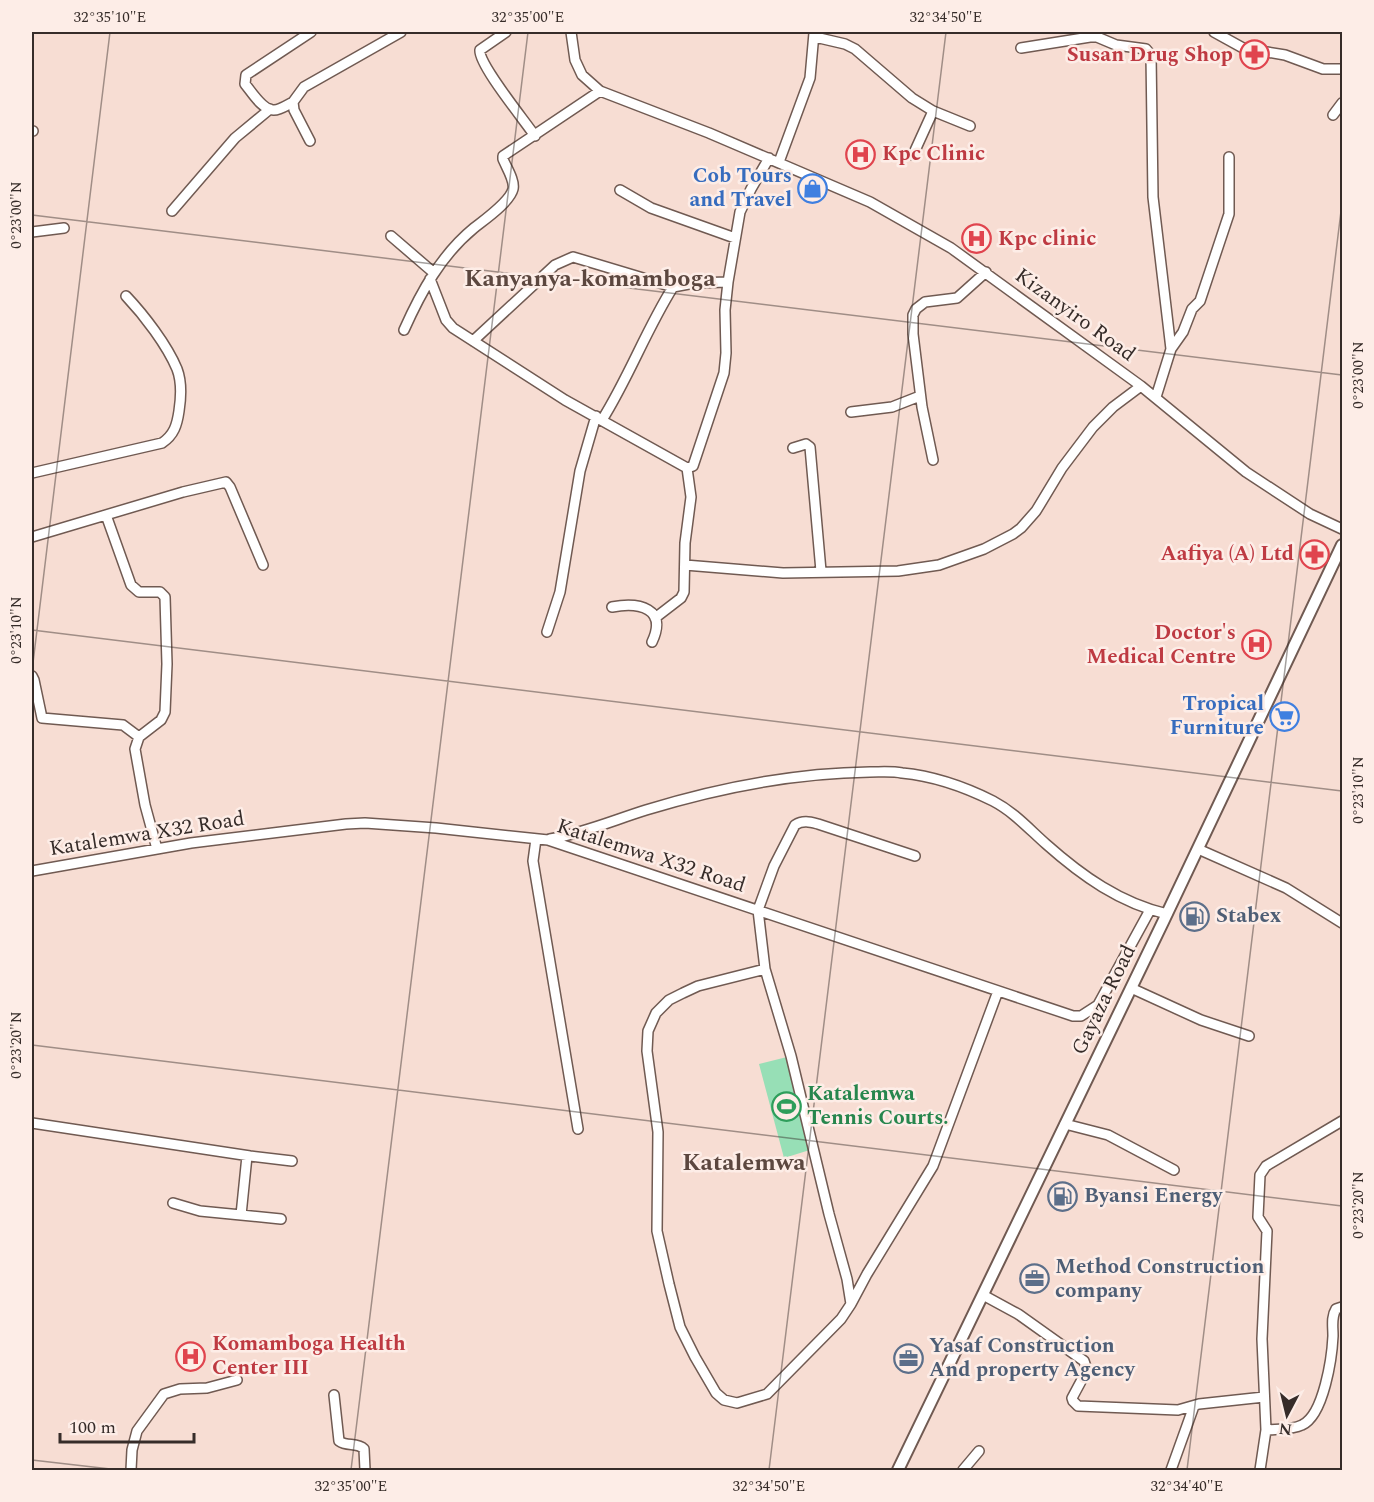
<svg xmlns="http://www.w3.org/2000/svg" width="1374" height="1502" viewBox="0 0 1374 1502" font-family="Spectral,serif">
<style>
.green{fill:#97dfb6}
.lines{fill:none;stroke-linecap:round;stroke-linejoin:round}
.minor-casing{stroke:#705a52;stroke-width:12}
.major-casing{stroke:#705a52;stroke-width:14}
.minor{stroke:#fff;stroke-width:9}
.major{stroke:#fff;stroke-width:10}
.ticks{fill:none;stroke:#362c29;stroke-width:1.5;stroke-opacity:0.45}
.labels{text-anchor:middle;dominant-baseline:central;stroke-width:5;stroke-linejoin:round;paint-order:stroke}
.health-label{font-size:21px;font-weight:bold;fill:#be3a42;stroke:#fdede7;text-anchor:end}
.shop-label{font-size:21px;font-weight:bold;fill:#366cbe;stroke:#fdede7;text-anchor:end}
.street-label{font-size:21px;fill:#362c29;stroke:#fdede7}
.service-label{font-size:21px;font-weight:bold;fill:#4e5e75;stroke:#fdede7;text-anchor:start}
.leisure-label{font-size:21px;font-weight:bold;fill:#27864d;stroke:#fdede7;text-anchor:start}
.quarter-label{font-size:24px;font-weight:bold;fill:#5c473f;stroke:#fdede7}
.neatline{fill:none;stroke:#362c29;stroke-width:2}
.ticks-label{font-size:15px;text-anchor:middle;fill:#362c29}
</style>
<rect width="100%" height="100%" fill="#f7ddd3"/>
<path class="green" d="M 791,1056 L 813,1149 L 784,1158 L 759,1064 Z"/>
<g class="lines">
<defs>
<path id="minor" d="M 506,32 L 480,50 C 478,64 525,121 535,136
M 571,32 L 575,60 L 582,75 L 600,91 L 709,133 L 870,202 L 951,248 L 1141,386 L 1246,472 L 1310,514 L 1342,529
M 1214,32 L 1243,48 L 1285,55 L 1323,69 L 1342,69
M 815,37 L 845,44 L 855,49 L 912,98 L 933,111 L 970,126
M 1021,48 L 1090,37 L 1097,37 L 1116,45 L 1146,49 L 1151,55 L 1153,197 L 1171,349 L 1156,397
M 293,102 C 287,105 280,110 274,110 C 263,111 251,91 245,84 L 246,75 L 311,32
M 1333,115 L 1342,103
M 32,131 L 33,131
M 310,141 L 294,110 L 293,102 L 304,87 L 401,32
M 913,155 L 933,111
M 779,162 L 810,78 L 814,33
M 620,190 L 651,208 L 735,238
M 172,211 L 235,138 L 270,109
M 32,232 L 64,228
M 391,236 L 434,273
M 430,279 L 446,320 L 453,328 L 565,400 L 687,468
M 404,330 C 421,292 441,255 474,228 C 484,220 510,202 513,189 C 515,180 506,167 503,159 L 503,156 L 600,91
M 473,341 L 555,265 L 573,257 L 673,287 L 694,283 L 728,282
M 1171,349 L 1183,332 L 1192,309 L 1200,301 L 1229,214 L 1229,157
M 851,412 L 892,407 L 920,396
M 602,420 C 629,377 646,330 673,287
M 793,448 L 806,444 L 810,447 L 821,571
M 933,460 L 922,407 L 913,334 L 913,315 L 916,309 L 925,302 L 957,298 L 986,272
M 687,468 L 693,466 L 724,373 L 726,353 L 725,310 L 728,282 L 740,212 L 751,189 L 769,158
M 32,473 L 162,443 C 174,435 177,425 179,411 C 181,398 182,382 177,369 C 167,345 144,315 126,296
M 106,515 L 131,585 L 139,592 L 160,592 L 165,597 L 167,664 L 165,712 L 161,720 L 139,737 L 135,749 L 145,805 L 157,849
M 32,537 L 183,492 L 226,482 L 230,487 L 263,565
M 685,565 L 783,573 L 898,571 L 939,565 L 984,549 L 1013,534 L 1021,528 L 1036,511 L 1062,468 L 1093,427 L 1113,407 L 1141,386
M 612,607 C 639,602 668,608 652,642
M 655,618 L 681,598 L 684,592 L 685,543 L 691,497 L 687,468
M 547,632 L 560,592 L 580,471 L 596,416
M 32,676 L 34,680 L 42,718 L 123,725 L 139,737
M 536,839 L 533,861 L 578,1129
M 550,839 C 584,833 614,820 646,810 C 718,788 795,773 870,772 C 881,772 892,771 902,773 C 934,776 965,787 993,801 C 1014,812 1029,829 1046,844 C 1082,876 1120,903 1167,914
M 1198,849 L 1286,888 L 1342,923
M 32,871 L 191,843 L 346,824 L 365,823 L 436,828 L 548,840 L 1073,1016 L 1081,1016 L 1098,1005 L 1150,910
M 765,969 L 698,986 L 683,993 L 669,1000 L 656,1013 L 648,1031 L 647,1051 L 658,1132 L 657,1231 L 669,1284 L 680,1327 L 695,1357 L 716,1393 L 724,1400 L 737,1403 L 767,1394 L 841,1319 L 851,1304 L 847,1279 L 829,1214 L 791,1056 L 765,969 L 758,910 L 774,866 L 795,825 C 803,820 810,822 818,824 L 915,856
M 1131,988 L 1201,1020 L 1249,1036
M 32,1123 L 250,1156 L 292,1161
M 1065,1124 L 1108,1135 L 1174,1170
M 173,1203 L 200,1211 L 241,1215 L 247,1156
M 241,1215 L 281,1219
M 983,1295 L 1018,1314 L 1084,1361 L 1087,1370 L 1072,1398 L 1073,1401 L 1078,1406 L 1178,1410 L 1199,1404 L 1264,1397
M 851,1304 L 867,1274 L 933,1166 L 998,991
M 334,1395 L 339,1441 C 347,1447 357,1442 364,1449 L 365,1470
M 1266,1430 C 1277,1429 1292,1430 1302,1425 C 1324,1415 1332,1357 1333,1336 C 1333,1326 1331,1317 1336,1309 L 1342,1307
M 131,1470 L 132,1450 L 137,1431 L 164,1394 L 180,1389 L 207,1388 L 237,1380
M 963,1470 L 979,1451
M 1171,1470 L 1194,1406
M 1260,1470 L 1266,1430 L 1262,1339 L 1267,1231 L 1258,1217 L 1260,1175 L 1266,1166 L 1342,1121"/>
<path id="major" d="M 898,1470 L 1163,922 L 1342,545"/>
</defs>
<use href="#minor" class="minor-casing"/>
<use href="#major" class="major-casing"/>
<use href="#minor" class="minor"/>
<use href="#major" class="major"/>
</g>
<path class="ticks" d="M 32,215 L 1342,375M 32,630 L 1342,791M 32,671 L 110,32M 32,1045 L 1342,1206M 32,1460 L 119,1470M 351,1470 L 528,32M 769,1470 L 946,32M 1187,1470 L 1342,203"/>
<defs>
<symbol id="pharmacy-ring" viewBox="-11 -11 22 22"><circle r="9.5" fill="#fdede7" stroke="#e0444e" stroke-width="1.5"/><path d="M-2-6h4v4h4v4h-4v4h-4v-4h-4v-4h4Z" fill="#e0444e"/></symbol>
<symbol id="hospital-ring" viewBox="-11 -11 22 22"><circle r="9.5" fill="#fdede7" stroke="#e0444e" stroke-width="1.5"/><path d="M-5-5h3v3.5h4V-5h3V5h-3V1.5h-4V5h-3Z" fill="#e0444e"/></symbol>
<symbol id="shop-ring" viewBox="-11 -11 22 22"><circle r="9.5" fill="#fdede7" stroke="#3f7fe0" stroke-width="1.5"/><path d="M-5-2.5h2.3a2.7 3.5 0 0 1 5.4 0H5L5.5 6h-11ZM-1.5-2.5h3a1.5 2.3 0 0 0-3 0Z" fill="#3f7fe0"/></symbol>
<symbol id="supermarket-ring" viewBox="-11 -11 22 22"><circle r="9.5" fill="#fdede7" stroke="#3f7fe0" stroke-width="1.5"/><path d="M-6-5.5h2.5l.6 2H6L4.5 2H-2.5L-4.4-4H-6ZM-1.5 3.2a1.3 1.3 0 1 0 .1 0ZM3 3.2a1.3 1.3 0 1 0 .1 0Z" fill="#3f7fe0"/></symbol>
<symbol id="fuel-ring" viewBox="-11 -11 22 22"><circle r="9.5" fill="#fdede7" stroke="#5c6f8a" stroke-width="1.5"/><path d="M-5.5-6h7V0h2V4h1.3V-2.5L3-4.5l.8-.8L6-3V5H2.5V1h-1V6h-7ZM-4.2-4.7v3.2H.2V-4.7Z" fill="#5c6f8a"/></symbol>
<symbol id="stadium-ring" viewBox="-11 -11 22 22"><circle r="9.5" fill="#fdede7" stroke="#2e9e5b" stroke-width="1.5"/><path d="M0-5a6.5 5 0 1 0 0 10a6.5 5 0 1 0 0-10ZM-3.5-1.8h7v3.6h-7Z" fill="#2e9e5b"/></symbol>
<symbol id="office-ring" viewBox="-11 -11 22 22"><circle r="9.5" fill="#fdede7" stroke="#5c6f8a" stroke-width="1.5"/><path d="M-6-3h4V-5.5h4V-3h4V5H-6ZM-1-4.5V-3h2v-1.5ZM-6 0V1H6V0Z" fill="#5c6f8a"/></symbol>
</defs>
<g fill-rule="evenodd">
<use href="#pharmacy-ring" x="1238" y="38" width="33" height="33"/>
<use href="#hospital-ring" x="844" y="138" width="33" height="33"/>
<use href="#shop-ring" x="796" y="172" width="33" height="33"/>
<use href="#hospital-ring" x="960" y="222" width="33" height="33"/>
<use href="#pharmacy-ring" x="1298" y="538" width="33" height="33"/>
<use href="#hospital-ring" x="1240" y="628" width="33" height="33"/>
<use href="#supermarket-ring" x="1268" y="700" width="33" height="33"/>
<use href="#fuel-ring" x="1178" y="900" width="33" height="33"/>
<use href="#stadium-ring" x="770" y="1090" width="33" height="33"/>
<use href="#fuel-ring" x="1046" y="1180" width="33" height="33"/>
<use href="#office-ring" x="1018" y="1262" width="33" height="33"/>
<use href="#hospital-ring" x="174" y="1340" width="33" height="33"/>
<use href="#office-ring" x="892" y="1342" width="33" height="33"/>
</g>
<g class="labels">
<g class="health-label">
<text x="1233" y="55">Susan Drug Shop</text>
<text x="882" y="154" text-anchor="start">Kpc Clinic</text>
<text x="998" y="239" text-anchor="start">Kpc clinic</text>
<text x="1294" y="554">Aafiya (A) Ltd</text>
<text x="1236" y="633">Doctor's<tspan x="1236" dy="24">Medical Centre</tspan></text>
<text x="212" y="1344" text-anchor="start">Komamboga Health<tspan x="212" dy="24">Center III</tspan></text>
</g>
<g class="shop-label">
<text x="792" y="176">Cob Tours<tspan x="792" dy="24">and Travel</tspan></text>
<text x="1264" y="704">Tropical<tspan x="1264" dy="24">Furniture</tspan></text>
</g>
<g class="street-label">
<text transform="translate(1075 315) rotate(36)">Kizanyiro Road</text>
<text transform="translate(147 834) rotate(-9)">Katalemwa X32 Road</text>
<text transform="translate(651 856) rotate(18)">Katalemwa X32 Road</text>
<text transform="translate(1104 1000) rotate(-64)">Gayaza Road</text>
</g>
<g class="service-label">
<text x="1216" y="916">Stabex</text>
<text x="1084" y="1196">Byansi Energy</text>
<text x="1055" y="1267">Method Construction<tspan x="1055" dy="24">company</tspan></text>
<text x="929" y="1346">Yasaf Construction<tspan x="929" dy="24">And property Agency</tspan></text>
</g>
<g class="leisure-label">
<text x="807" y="1094">Katalemwa<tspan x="807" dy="24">Tennis Courts.</tspan></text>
</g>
<g class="quarter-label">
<text x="590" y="279">Kanyanya-komamboga</text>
<text x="744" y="1163">Katalemwa</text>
</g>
</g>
<rect width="1374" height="1502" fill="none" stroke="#fdede7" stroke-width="66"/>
<g transform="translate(1287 1415) rotate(187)" stroke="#fdede7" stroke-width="4.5" paint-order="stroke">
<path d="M0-4.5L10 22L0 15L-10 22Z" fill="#362c29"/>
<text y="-9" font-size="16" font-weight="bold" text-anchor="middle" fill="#362c29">N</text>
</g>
<path d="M60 1433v9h134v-9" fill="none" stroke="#362c29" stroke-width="3"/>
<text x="69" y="1433" font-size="18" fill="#362c29" stroke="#fdede7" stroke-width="4.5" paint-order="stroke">100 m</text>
<rect x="33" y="33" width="1308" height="1436" class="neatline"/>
<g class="ticks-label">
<text x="110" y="22">32°35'10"E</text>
<text x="528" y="22">32°35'00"E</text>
<text x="946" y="22">32°34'50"E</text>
<text transform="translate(16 215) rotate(-90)" y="5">0°23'00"N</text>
<text transform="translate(1358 375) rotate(-90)" y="5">0°23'00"N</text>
<text transform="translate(16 630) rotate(-90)" y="5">0°23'10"N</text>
<text transform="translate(1358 790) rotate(-90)" y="5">0°23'10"N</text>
<text transform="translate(16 1045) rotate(-90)" y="5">0°23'20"N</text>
<text transform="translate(1358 1205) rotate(-90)" y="5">0°23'20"N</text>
<text x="351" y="1491">32°35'00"E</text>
<text x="769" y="1491">32°34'50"E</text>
<text x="1187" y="1491">32°34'40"E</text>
</g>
</svg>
